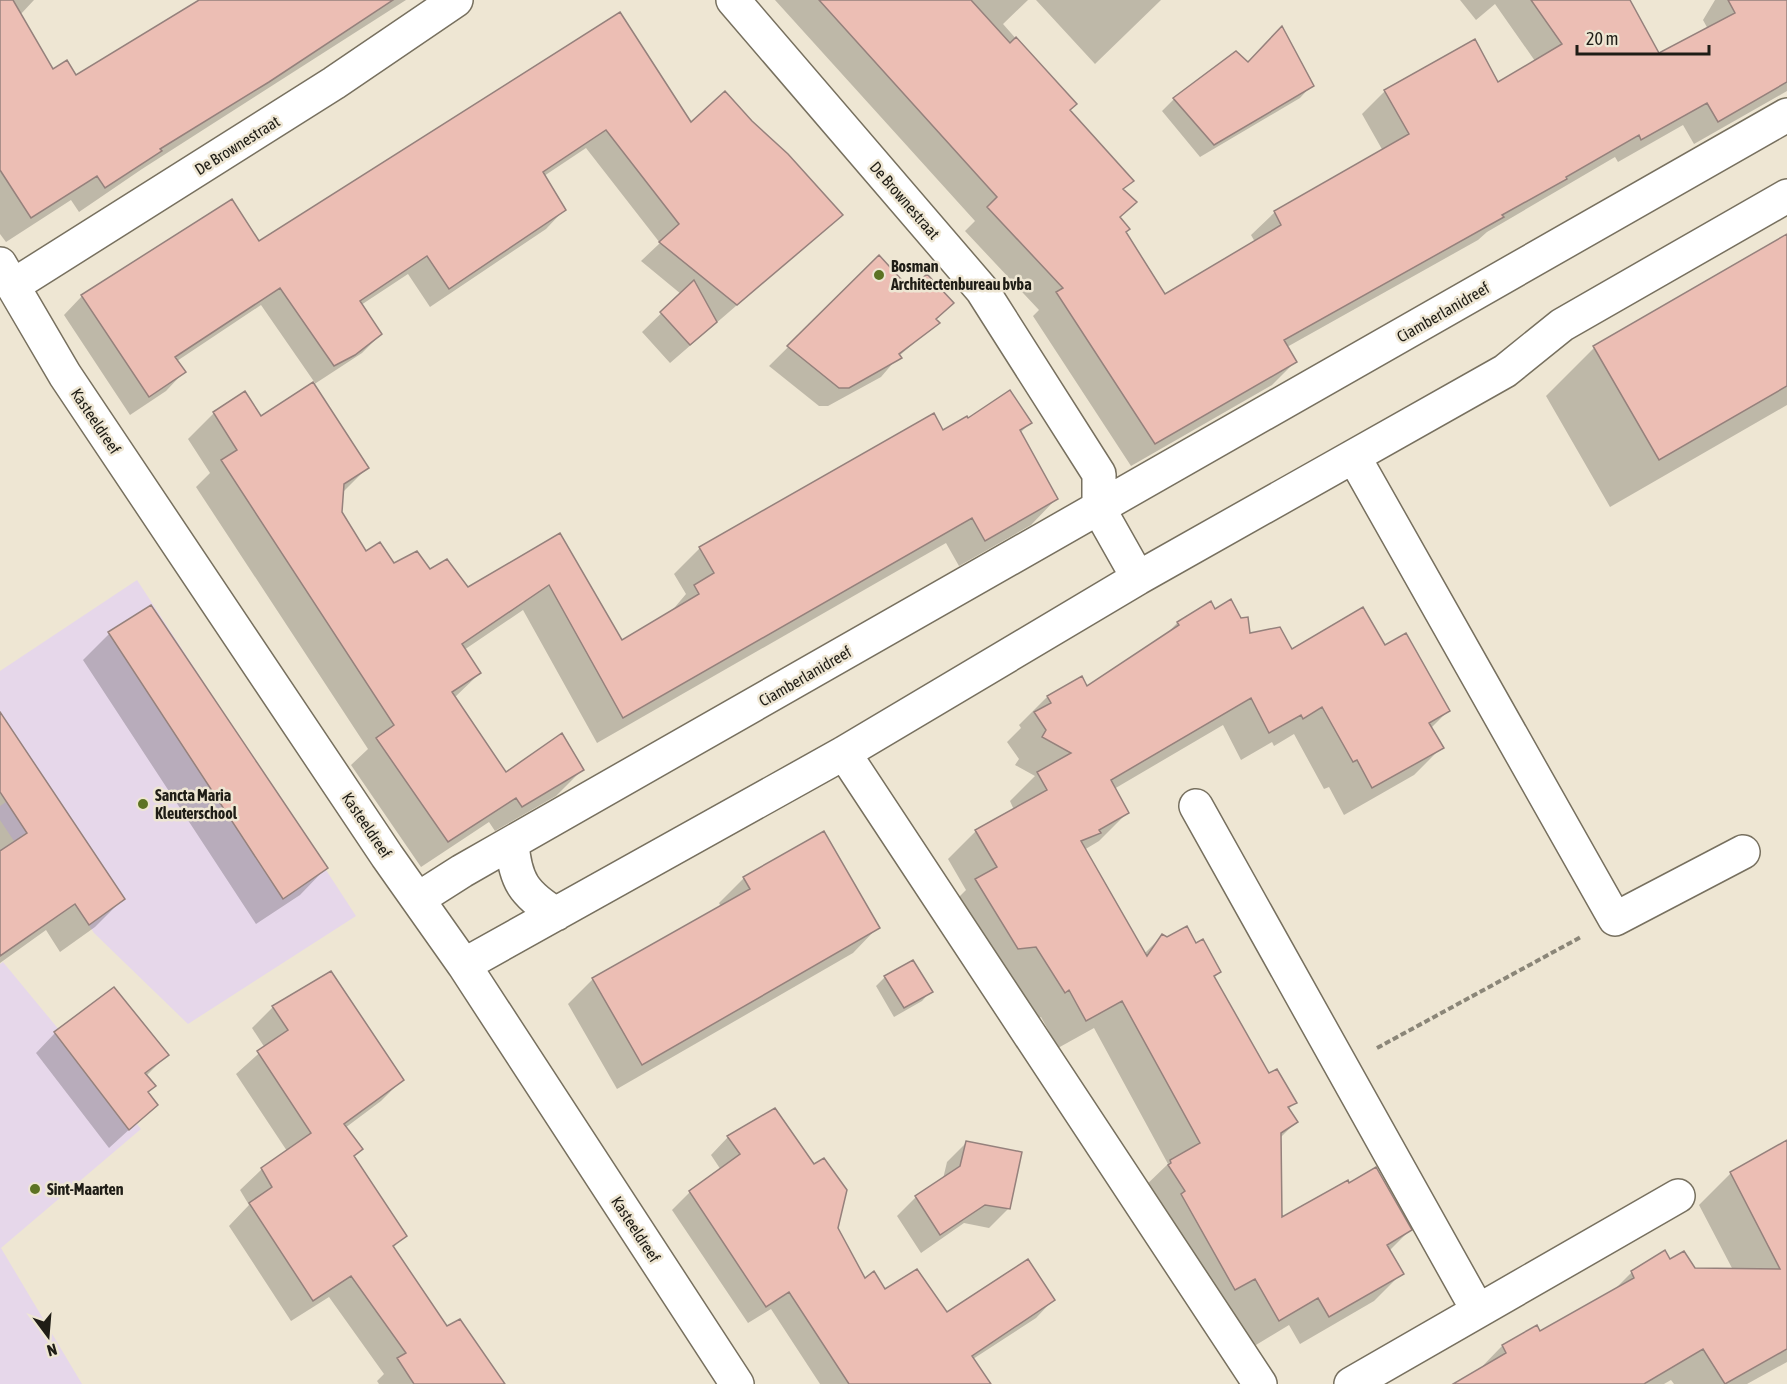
<svg xmlns="http://www.w3.org/2000/svg" width="1787" height="1384" viewBox="0 0 1787 1384" font-family="'Asap Condensed',sans-serif">
<style>
.education{fill:#e6d7ea}
.shadow{fill:#0003}
.building{fill:#ecbeb4;stroke:#95817c;stroke-width:1.5}
.lines{fill:none;stroke-linecap:round;stroke-linejoin:round}
.minor-casing{stroke:#77705f;stroke-width:36}
.path{stroke:#8b8678;stroke-width:4;stroke-dasharray:6 3;stroke-linecap:butt}
.minor{stroke:#fff;stroke-width:33}
.poi-dot{fill:#5d7323;stroke:#eee6d3;stroke-width:2}
.labels{text-anchor:middle;dominant-baseline:central;stroke-width:5;stroke-linejoin:round;paint-order:stroke}
.street-label{font-size:16px;fill:#1f1d16;stroke:#eee6d3}
.poi-label{font-size:16px;font-weight:bold;fill:#1f1d16;stroke:#eee6d3;text-anchor:start}
</style>
<rect width="100%" height="100%" fill="#eee6d3"/>
<path class="education" d="M 137,580 L 356,916 L 188,1024 L 94,933 L 75,904 L 0,956 L 0,850 L 14,841 L 0,820 L 0,806 L 6,802 L 0,792 L 0,671 Z
M 3,962 L 141,1129 L 1,1248 L 82,1384 L 0,1384 L 0,964 Z"/>
<path class="shadow" d="M 0,0 L 34,0 L 20,15 L 53,71 L 76,77 L 202,0 L 406,0 L 142,169 L 79,212 L 71,200 L 6,242 L 0,234 Z
M 775,0 L 1028,0 L 1003,24 L 1074,104 L 1068,110 L 1132,181 L 1122,190 L 1135,202 L 1119,218 L 1124,232 L 1164,296 L 1255,242 L 1251,235 L 1275,212 L 1383,151 L 1362,114 L 1385,91 L 1497,84 L 1535,61 L 1495,4 L 1476,20 L 1460,0 L 1597,0 L 1659,55 L 1708,29 L 1703,20 L 1715,0 L 1787,0 L 1787,91 L 1694,144 L 1683,125 L 1618,162 L 1615,157 L 1487,232 L 1478,240 L 1287,347 L 1295,362 L 1272,385 L 1131,466 L 1033,316 L 1039,310 L 965,231 L 975,221 Z
M 1036,0 L 1161,0 L 1095,64 Z
M 620,14 L 690,125 L 841,215 L 670,363 L 642,332 L 681,294 L 641,261 L 660,243 L 586,148 L 544,176 L 564,210 L 546,229 L 430,307 L 408,274 L 361,305 L 381,334 L 362,353 L 313,385 L 367,468 L 342,493 L 340,512 L 365,553 L 393,565 L 429,571 L 468,589 L 559,535 L 622,642 L 670,613 L 686,594 L 674,574 L 700,548 L 968,420 L 1030,423 L 1020,433 L 1056,499 L 1031,525 L 959,566 L 946,543 L 597,743 L 523,610 L 464,650 L 480,673 L 454,698 L 505,774 L 582,770 L 556,796 L 495,831 L 489,822 L 421,867 L 351,765 L 368,749 L 196,487 L 210,473 L 188,439 L 214,413 L 261,418 L 315,383 L 261,305 L 177,361 L 184,372 L 166,391 L 130,415 L 64,315 L 82,296 L 259,243 Z
M 1247,63 L 1312,85 L 1300,98 L 1200,157 L 1162,111 L 1174,99 Z
M 1787,236 L 1787,405 L 1610,507 L 1546,396 L 1594,348 Z
M 879,257 L 937,323 L 899,356 L 881,377 L 828,406 L 819,406 L 769,366 Z
M 1210,603 L 1215,611 L 1249,635 L 1292,651 L 1384,647 L 1448,711 L 1431,728 L 1442,747 L 1414,775 L 1344,815 L 1329,787 L 1324,789 L 1294,734 L 1274,746 L 1272,742 L 1241,760 L 1223,725 L 1114,789 L 1127,813 L 1099,841 L 1084,850 L 1144,954 L 1162,936 L 1195,945 L 1219,972 L 1214,978 L 1268,1075 L 1295,1102 L 1288,1110 L 1296,1122 L 1280,1138 L 1280,1220 L 1410,1230 L 1389,1251 L 1402,1273 L 1374,1301 L 1300,1344 L 1289,1325 L 1251,1348 L 1142,1189 L 1168,1164 L 1094,1028 L 1058,1048 L 1041,1017 L 1036,1020 L 948,908 L 966,890 L 948,859 L 976,831 L 1014,810 L 1010,801 L 1035,776 L 1015,765 L 1019,759 L 1007,742 L 1021,728 L 1019,725 L 1047,697 L 1081,678 L 1087,688 L 1163,638 L 1177,623 Z
M 109,634 L 326,868 L 300,895 L 256,924 L 83,660 Z
M 0,715 L 123,899 L 95,927 L 60,952 L 46,930 L 0,963 Z
M 744,878 L 878,927 L 853,953 L 617,1089 L 568,1004 L 593,979 L 721,907 L 719,903 Z
M 885,977 L 931,991 L 922,1001 L 894,1017 L 876,986 Z
M 273,1007 L 402,1080 L 381,1101 L 345,1128 L 353,1157 L 405,1235 L 393,1248 L 447,1328 L 504,1384 L 379,1384 L 377,1381 L 384,1374 L 329,1297 L 291,1321 L 229,1226 L 249,1205 L 240,1190 L 262,1169 L 287,1151 L 236,1074 L 265,1048 L 252,1028 Z
M 55,1033 L 167,1055 L 146,1076 L 147,1093 L 156,1105 L 109,1148 L 36,1053 Z
M 728,1137 L 836,1228 L 864,1280 L 885,1291 L 947,1314 L 1053,1300 L 1036,1318 L 973,1359 L 989,1384 L 820,1384 L 771,1309 L 748,1323 L 672,1210 L 690,1192 L 721,1170 L 711,1155 Z
M 1787,1141 L 1787,1362 L 1747,1384 L 1674,1384 L 1671,1380 L 1664,1384 L 1471,1384 L 1471,1378 L 1502,1346 L 1536,1327 L 1539,1334 L 1612,1292 L 1632,1272 L 1670,1261 L 1694,1269 L 1733,1270 L 1699,1205 L 1731,1173 Z
M 966,1143 L 1008,1209 L 989,1228 L 964,1223 L 921,1253 L 897,1216 L 916,1197 L 943,1179 L 947,1162 Z"/>
<path class="building" d="M 0,0 L 13,0 L 53,69 L 67,60 L 76,75 L 199,0 L 393,0 L 269,82 L 160,149 L 162,151 L 105,188 L 97,176 L 31,218 L 0,170 Z
M 819,0 L 971,0 L 1010,43 L 1016,37 L 1077,104 L 1070,110 L 1134,181 L 1123,189 L 1137,202 L 1120,217 L 1130,229 L 1126,232 L 1165,294 L 1281,225 L 1274,211 L 1409,134 L 1384,90 L 1475,39 L 1498,82 L 1562,44 L 1531,0 L 1630,0 L 1659,53 L 1735,13 L 1728,0 L 1787,0 L 1787,82 L 1718,122 L 1707,103 L 1641,140 L 1639,135 L 1566,177 L 1567,179 L 1502,215 L 1504,217 L 1284,340 L 1297,362 L 1155,444 L 1056,292 L 1063,288 L 987,207 L 997,197 Z
M 620,12 L 691,122 L 725,91 L 752,121 L 788,154 L 843,215 L 737,305 L 659,242 L 679,224 L 606,130 L 543,172 L 566,210 L 449,289 L 427,256 L 360,301 L 382,334 L 355,355 L 334,366 L 280,288 L 175,357 L 186,372 L 149,397 L 81,295 L 232,199 L 259,241 Z
M 1282,26 L 1314,86 L 1214,145 L 1173,98 L 1236,51 L 1248,62 Z
M 1787,234 L 1787,386 L 1659,460 L 1593,346 Z
M 879,255 L 910,289 L 927,274 L 954,303 L 936,319 L 940,323 L 899,354 L 902,358 L 849,388 L 839,388 L 787,346 Z
M 694,280 L 717,322 L 690,345 L 660,312 Z
M 313,382 L 369,468 L 344,484 L 342,512 L 366,551 L 380,542 L 394,563 L 417,551 L 430,569 L 447,559 L 468,587 L 560,533 L 622,640 L 699,594 L 694,585 L 714,573 L 699,547 L 934,413 L 943,430 L 967,416 L 968,418 L 1010,390 L 1032,423 L 1020,430 L 1058,499 L 985,541 L 972,518 L 623,718 L 549,585 L 462,644 L 481,673 L 452,692 L 506,772 L 562,733 L 584,770 L 522,807 L 516,798 L 448,842 L 376,738 L 394,725 L 221,460 L 237,450 L 213,412 L 245,391 L 261,416 Z
M 1231,599 L 1241,618 L 1248,617 L 1250,633 L 1280,627 L 1292,649 L 1363,607 L 1385,645 L 1406,633 L 1450,711 L 1429,723 L 1444,748 L 1372,788 L 1357,760 L 1353,762 L 1322,707 L 1303,719 L 1301,715 L 1269,733 L 1251,698 L 1111,780 L 1129,813 L 1099,830 L 1101,833 L 1081,841 L 1147,956 L 1162,934 L 1167,937 L 1187,926 L 1196,943 L 1203,939 L 1221,972 L 1214,976 L 1269,1073 L 1277,1069 L 1297,1103 L 1288,1107 L 1298,1122 L 1281,1133 L 1282,1217 L 1348,1180 L 1349,1183 L 1376,1167 L 1412,1230 L 1387,1245 L 1404,1274 L 1329,1317 L 1318,1298 L 1279,1321 L 1255,1279 L 1235,1290 L 1181,1194 L 1185,1191 L 1168,1165 L 1171,1163 L 1170,1160 L 1200,1143 L 1122,1001 L 1086,1021 L 1069,990 L 1065,993 L 1036,947 L 1018,949 L 975,879 L 997,867 L 975,830 L 1047,790 L 1037,772 L 1071,753 L 1042,737 L 1046,730 L 1034,712 L 1051,703 L 1047,696 L 1082,676 L 1087,686 L 1179,625 L 1177,622 L 1211,601 L 1215,609 Z
M 151,605 L 328,868 L 283,899 L 108,632 Z
M 0,712 L 125,899 L 89,925 L 75,904 L 0,956 L 0,851 L 27,833 L 0,792 Z
M 824,831 L 880,928 L 642,1065 L 592,978 L 750,889 L 743,877 Z
M 913,960 L 933,992 L 904,1008 L 884,976 Z
M 331,971 L 404,1080 L 344,1124 L 363,1149 L 354,1156 L 407,1236 L 393,1246 L 447,1326 L 460,1319 L 505,1384 L 414,1384 L 397,1358 L 406,1353 L 351,1276 L 313,1301 L 249,1203 L 272,1187 L 261,1168 L 311,1133 L 257,1051 L 288,1030 L 272,1006 Z
M 114,987 L 169,1055 L 145,1073 L 156,1086 L 148,1092 L 158,1105 L 129,1130 L 54,1032 Z
M 775,1108 L 814,1164 L 824,1158 L 847,1190 L 838,1228 L 865,1278 L 874,1271 L 885,1289 L 917,1269 L 947,1312 L 1028,1259 L 1055,1300 L 972,1356 L 991,1384 L 849,1384 L 789,1292 L 766,1307 L 689,1191 L 740,1154 L 727,1136 Z
M 1787,1140 L 1787,1349 L 1725,1384 L 1703,1349 L 1644,1384 L 1453,1384 L 1506,1353 L 1502,1345 L 1537,1325 L 1540,1331 L 1634,1278 L 1631,1271 L 1665,1250 L 1670,1259 L 1684,1251 L 1695,1268 L 1780,1269 L 1730,1172 Z
M 966,1141 L 1022,1152 L 1010,1209 L 985,1205 L 940,1235 L 915,1196 L 960,1166 Z"/>
<g class="lines">
<defs>
<path id="minor" d="M 733,0 L 982,290 L 1099,474 L 1099,509 L 1138,578
M 0,264 L 65,375 L 387,856 L 464,965 L 737,1384
M 14,285 L 334,83 L 456,0
M 1354,457 L 1615,919 L 1743,852
M 844,753 L 1260,1384
M 1196,806 L 1477,1309
M 512,843 C 515,881 524,894 556,914
M 418,899 L 462,871 L 1787,115
M 464,965 L 844,753 L 1138,578 L 1505,371 L 1562,325 L 1787,196
M 1351,1384 L 1678,1196"/>
</defs>
<use href="#minor" class="minor-casing"/>
<path class="path" d="M 1377,1048 L 1581,937"/>
<use href="#minor" class="minor"/>
</g>
<g class="poi-dot">
<circle cx="879" cy="275" r="6"/>
<circle cx="143" cy="804" r="6"/>
<circle cx="35" cy="1189" r="6"/>
</g>
<g class="labels">
<g class="street-label">
<text transform="translate(237 145) rotate(-32)">De Brownestraat</text>
<text transform="translate(905 200) rotate(49)">De Brownestraat</text>
<text transform="translate(1443 312) rotate(-30)">Ciamberlanidreef</text>
<text transform="translate(96 421) rotate(56)">Kasteeldreef</text>
<text transform="translate(805 676) rotate(-30)">Ciamberlanidreef</text>
<text transform="translate(367 825) rotate(56)">Kasteeldreef</text>
<text transform="translate(636 1229) rotate(57)">Kasteeldreef</text>
</g>
<g class="poi-label">
<text x="891" y="266">Bosman<tspan x="891" dy="18">Architectenbureau bvba</tspan></text>
<text x="155" y="795">Sancta Maria<tspan x="155" dy="18">Kleuterschool</tspan></text>
<text x="47" y="1189">Sint-Maarten</text>
</g>
</g>
<g transform="translate(48 1336) rotate(164)" stroke="#eee6d3" stroke-width="4.5" paint-order="stroke">
<path d="M0-4.5L10 22L0 15L-10 22Z" fill="#1f1d16"/>
<text y="-9" font-size="16" font-weight="bold" text-anchor="middle" fill="#1f1d16">N</text>
</g>
<path d="M1577 45v9h132v-9" fill="none" stroke="#1f1d16" stroke-width="3"/>
<text x="1586" y="45" font-size="18" fill="#1f1d16" stroke="#eee6d3" stroke-width="4.5" paint-order="stroke">20 m</text>
</svg>
